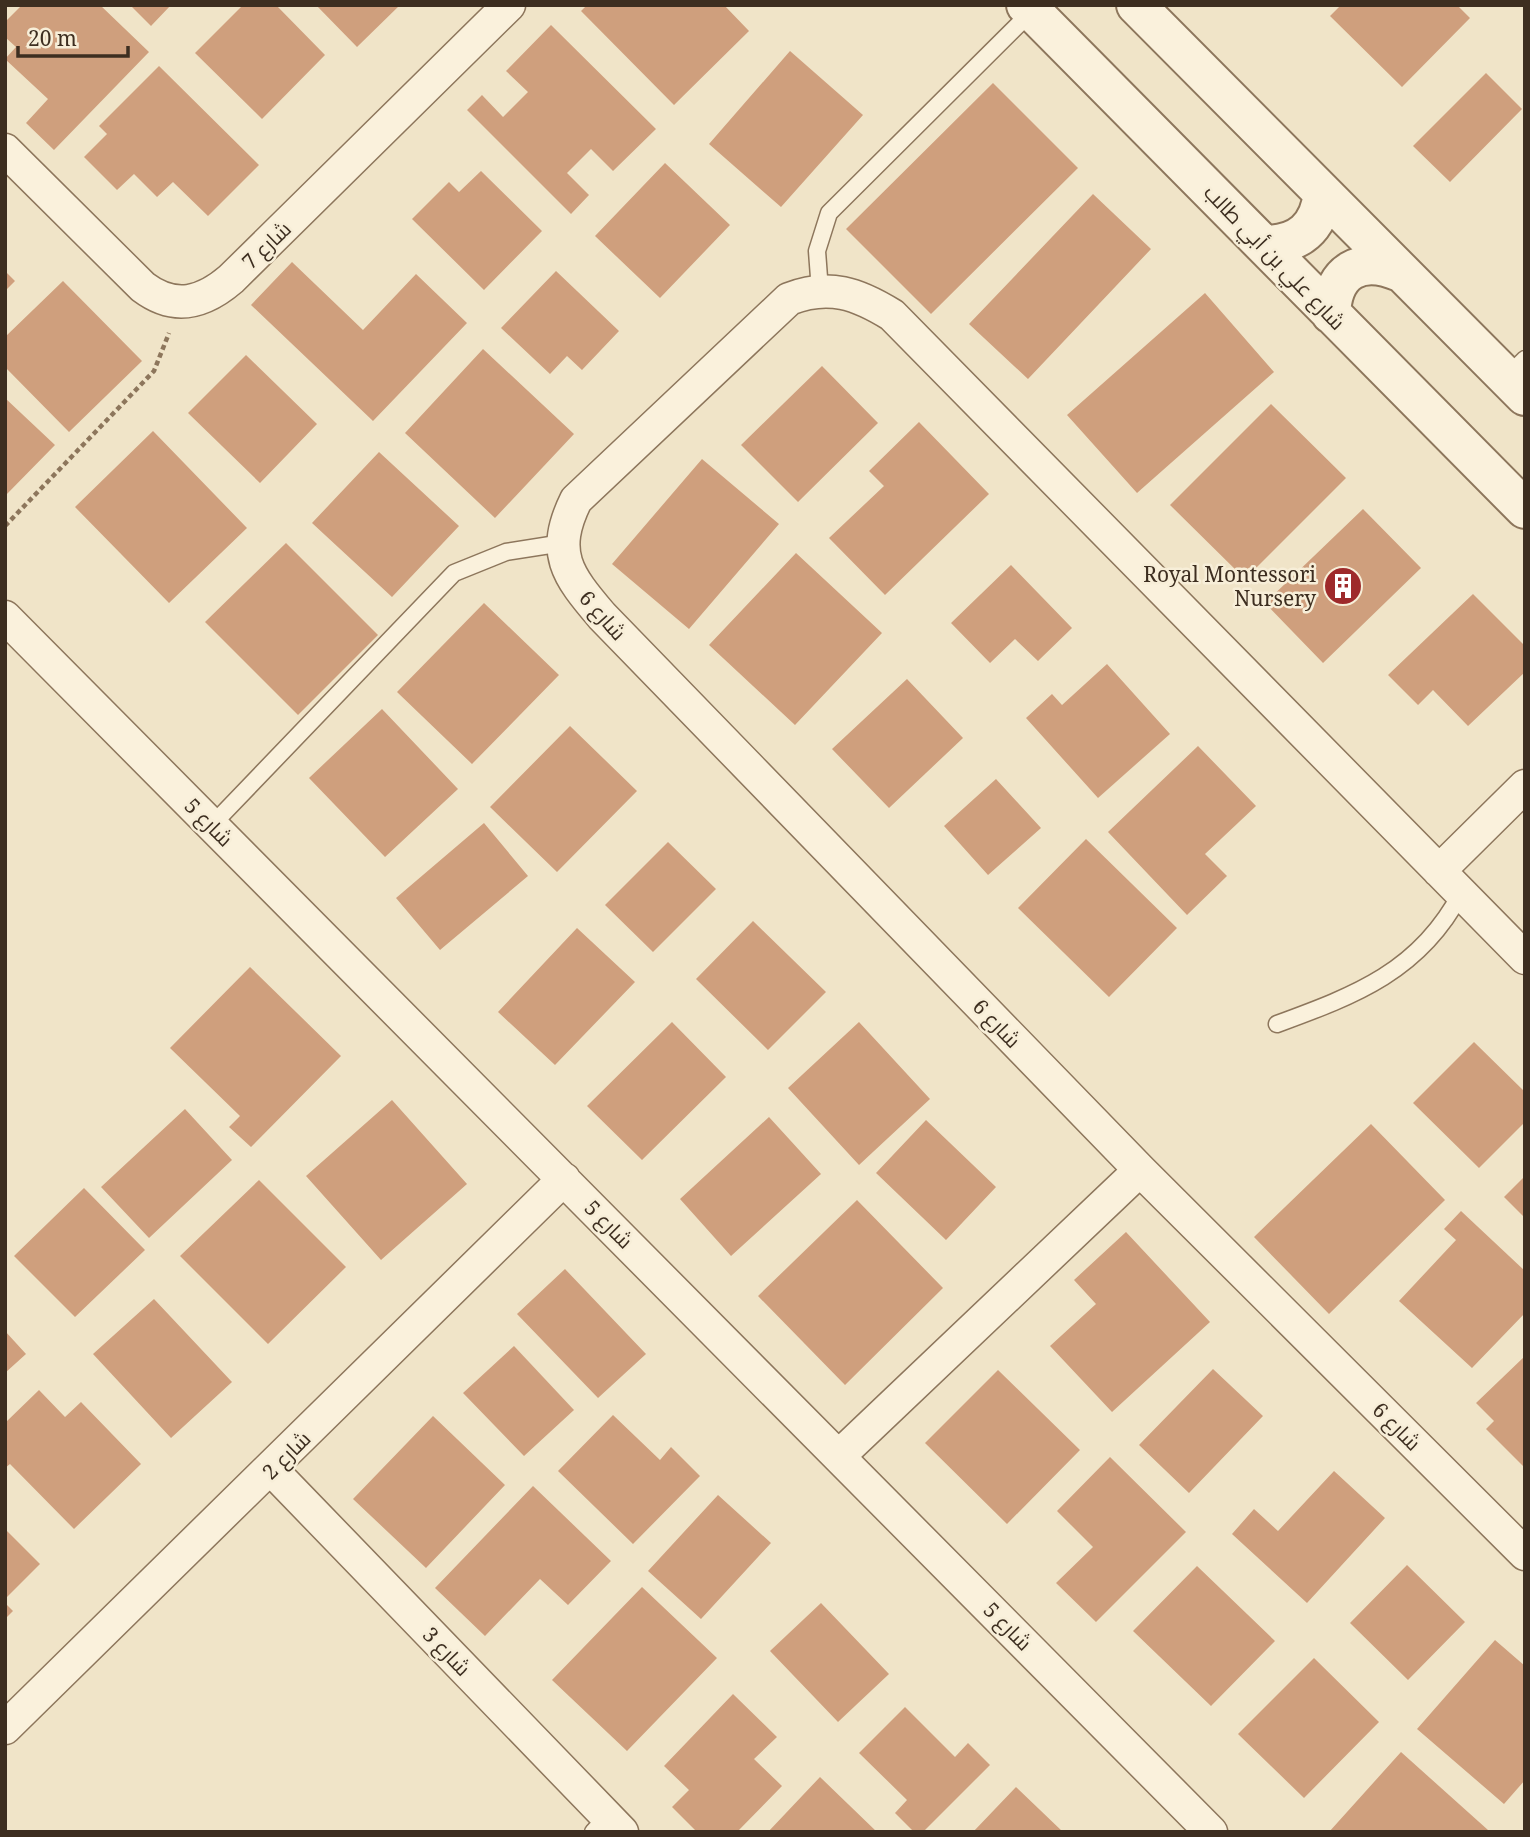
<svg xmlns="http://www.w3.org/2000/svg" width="1530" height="1837" viewBox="0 0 1530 1837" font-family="'Noto Serif',Cairo,serif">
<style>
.building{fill:#cf9f7d}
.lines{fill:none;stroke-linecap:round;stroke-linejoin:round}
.service-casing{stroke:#8d765c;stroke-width:19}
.minor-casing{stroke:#8d765c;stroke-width:35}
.tertiary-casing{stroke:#8d765c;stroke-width:42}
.path{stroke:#8d765c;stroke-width:4.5;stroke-dasharray:5 3.5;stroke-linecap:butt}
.service{stroke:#faf1dc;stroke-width:16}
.minor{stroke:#faf1dc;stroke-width:32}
.tertiary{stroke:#faf1dc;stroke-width:38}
.labels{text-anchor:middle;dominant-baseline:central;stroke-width:5;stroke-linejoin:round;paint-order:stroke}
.street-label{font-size:21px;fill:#3d2e20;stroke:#f7eed8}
.poi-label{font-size:21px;fill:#3d2e20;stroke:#f7eed8;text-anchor:end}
</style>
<rect width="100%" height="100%" fill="#f0e4c8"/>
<path class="building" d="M 22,5 L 100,5 L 149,52 L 54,150 L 26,123 L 48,99 L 5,59 L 16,47 L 5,37 L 5,22 Z
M 130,5 L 171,5 L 151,26 Z
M 243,5 L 276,5 L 325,55 L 262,119 L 195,53 Z
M 316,5 L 400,5 L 357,47 Z
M 587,5 L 724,5 L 749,31 L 674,105 L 581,11 Z
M 1341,5 L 1457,5 L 1470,18 L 1402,87 L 1330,16 Z
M 551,25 L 656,129 L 613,171 L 591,149 L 567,173 L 589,195 L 571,214 L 467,110 L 482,95 L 503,117 L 528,92 L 506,71 Z
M 790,51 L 863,115 L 781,207 L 709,144 Z
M 159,66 L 259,165 L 208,216 L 173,182 L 157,197 L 134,174 L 117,190 L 84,157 L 107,134 L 99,126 Z
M 1486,73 L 1522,109 L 1450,182 L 1413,146 Z
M 993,83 L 1078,168 L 931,314 L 846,229 Z
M 665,163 L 730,225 L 660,298 L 595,236 Z
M 481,171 L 542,231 L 484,290 L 412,219 L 449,182 L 459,192 Z
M 1093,194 L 1151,249 L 1028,379 L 969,324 Z
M 292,262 L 363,330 L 416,274 L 467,323 L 373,421 L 251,305 Z
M 5,271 L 15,281 L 5,291 Z
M 556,271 L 619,331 L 582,370 L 567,356 L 550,374 L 501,328 Z
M 63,281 L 142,361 L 69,432 L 5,367 L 5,337 Z
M 1205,293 L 1274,372 L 1137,493 L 1067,415 Z
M 483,349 L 574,434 L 495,518 L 405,433 Z
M 246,355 L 317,424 L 260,483 L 188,413 Z
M 822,366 L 878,423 L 798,502 L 741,445 Z
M 5,398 L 55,445 L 5,496 Z
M 1271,404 L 1346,478 L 1245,579 L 1170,505 Z
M 919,422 L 989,494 L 885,595 L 829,538 L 884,486 L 869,471 Z
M 153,431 L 247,528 L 169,603 L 75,507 Z
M 379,452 L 459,526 L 392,597 L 312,523 Z
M 702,459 L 779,524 L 689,629 L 612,564 Z
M 1363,509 L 1421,568 L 1323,663 L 1265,603 Z
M 286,543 L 378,635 L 298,715 L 205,622 Z
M 796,553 L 882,633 L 795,725 L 709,645 Z
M 1011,565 L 1072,628 L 1038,661 L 1015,639 L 990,663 L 951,623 Z
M 1473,594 L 1525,646 L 1525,672 L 1468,726 L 1433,690 L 1418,705 L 1388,675 Z
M 484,603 L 559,675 L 472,764 L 397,692 Z
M 1107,664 L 1170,734 L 1098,798 L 1026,718 L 1052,694 L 1062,705 Z
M 907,679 L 963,738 L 889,808 L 832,749 Z
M 382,709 L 458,789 L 385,857 L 309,778 Z
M 570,726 L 637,791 L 557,872 L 490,807 Z
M 1198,746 L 1256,806 L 1205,854 L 1227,876 L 1187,915 L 1108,832 Z
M 996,779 L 1041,828 L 988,875 L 944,826 Z
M 484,823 L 528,876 L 440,950 L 396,898 Z
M 1086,839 L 1177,928 L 1109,997 L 1018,908 Z
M 668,842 L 716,889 L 653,952 L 605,905 Z
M 753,921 L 826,992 L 768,1050 L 696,979 Z
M 577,928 L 635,982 L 555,1065 L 498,1012 Z
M 250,967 L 341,1056 L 251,1147 L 229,1127 L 240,1116 L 170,1048 Z
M 672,1022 L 726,1077 L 642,1160 L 587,1106 Z
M 859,1022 L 930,1099 L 859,1165 L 788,1088 Z
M 1474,1042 L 1525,1092 L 1525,1122 L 1479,1168 L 1413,1103 Z
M 392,1100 L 467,1184 L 381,1260 L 306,1176 Z
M 185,1109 L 232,1160 L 149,1238 L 101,1187 Z
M 769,1117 L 821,1174 L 731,1256 L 680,1199 Z
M 926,1120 L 996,1187 L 946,1240 L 876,1173 Z
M 1371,1124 L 1445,1200 L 1329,1314 L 1254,1237 Z
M 1525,1176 L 1525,1218 L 1504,1197 Z
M 259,1180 L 346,1267 L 268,1344 L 180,1256 Z
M 84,1188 L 145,1250 L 75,1317 L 14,1256 Z
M 857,1200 L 943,1288 L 845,1385 L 758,1296 Z
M 1461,1211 L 1525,1271 L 1525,1313 L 1472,1368 L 1399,1301 L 1456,1240 L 1444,1229 Z
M 1126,1232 L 1210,1322 L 1112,1412 L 1050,1346 L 1096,1304 L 1074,1280 Z
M 565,1269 L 646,1354 L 598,1398 L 517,1314 Z
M 154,1299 L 232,1382 L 171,1438 L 93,1354 Z
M 5,1331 L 26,1354 L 5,1373 Z
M 514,1346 L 574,1410 L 524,1456 L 463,1393 Z
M 1525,1356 L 1525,1468 L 1486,1429 L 1494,1421 L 1476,1403 Z
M 1213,1369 L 1263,1416 L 1189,1493 L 1139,1445 Z
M 998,1370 L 1080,1450 L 1007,1524 L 925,1443 Z
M 39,1390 L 65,1417 L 81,1402 L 141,1464 L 74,1529 L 10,1464 L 5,1468 L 5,1423 Z
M 613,1415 L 660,1460 L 671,1447 L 700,1476 L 633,1544 L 558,1471 Z
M 433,1416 L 505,1485 L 426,1568 L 353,1499 Z
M 1110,1457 L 1186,1532 L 1096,1622 L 1056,1583 L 1093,1547 L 1057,1511 Z
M 1334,1471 L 1385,1518 L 1307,1603 L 1232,1534 L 1254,1509 L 1278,1531 Z
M 533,1486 L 611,1561 L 568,1605 L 540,1579 L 485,1636 L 435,1588 Z
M 718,1495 L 771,1543 L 701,1619 L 648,1571 Z
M 5,1529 L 40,1564 L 5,1599 Z
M 1407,1565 L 1465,1622 L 1408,1680 L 1350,1623 Z
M 1197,1566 L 1275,1641 L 1211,1706 L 1133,1631 Z
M 642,1587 L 717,1658 L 627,1751 L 552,1680 Z
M 5,1603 L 13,1611 L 5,1619 Z
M 821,1603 L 889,1674 L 838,1722 L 770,1651 Z
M 1495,1640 L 1525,1666 L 1525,1780 L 1504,1804 L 1417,1729 Z
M 1314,1658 L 1379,1722 L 1304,1798 L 1238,1734 Z
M 733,1694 L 777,1737 L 754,1759 L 782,1786 L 737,1832 L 697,1832 L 672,1807 L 689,1790 L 664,1766 Z
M 905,1707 L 955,1757 L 968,1743 L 990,1765 L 923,1832 L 914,1832 L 895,1813 L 907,1800 L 859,1753 Z
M 1401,1752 L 1488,1830 L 1486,1832 L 1329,1832 Z
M 820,1777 L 877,1832 L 768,1832 Z
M 1016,1787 L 1063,1832 L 973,1832 Z"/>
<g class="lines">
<defs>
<path id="service" d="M 820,291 L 817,251 L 829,213 L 1032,11
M 1506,378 L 1525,359
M 212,825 L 454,573 L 506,552 L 563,543
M 1277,1024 C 1356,995 1420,971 1461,893
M 593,1832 L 607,1817"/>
<path id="minor" d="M 5,150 L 143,287 C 175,311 203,303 231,279 L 509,5
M 5,617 L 1211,1832
M 1439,871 L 1525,786
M 1525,958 L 892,315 C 858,294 829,283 789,299 L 576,500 C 550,553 567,575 602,616 L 1140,1170 L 1525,1554
M 839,1456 L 1140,1170
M 271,1469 L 622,1832
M 5,1728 L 564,1179"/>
<path id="tertiary" d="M 1026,5 L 1525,509
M 1136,5 L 1525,396
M 1264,245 C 1299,245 1319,228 1323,193
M 1331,314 C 1333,271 1360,255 1400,272"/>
</defs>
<use href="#service" class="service-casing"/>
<use href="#minor" class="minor-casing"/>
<use href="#tertiary" class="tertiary-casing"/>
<path class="path" d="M 5,526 L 154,371 L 169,333"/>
<use href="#service" class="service"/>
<use href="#minor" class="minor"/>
<use href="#tertiary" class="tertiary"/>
</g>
<defs>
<symbol id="building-disc" viewBox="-11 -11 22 22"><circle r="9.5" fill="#9e2a2b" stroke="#f7eed8"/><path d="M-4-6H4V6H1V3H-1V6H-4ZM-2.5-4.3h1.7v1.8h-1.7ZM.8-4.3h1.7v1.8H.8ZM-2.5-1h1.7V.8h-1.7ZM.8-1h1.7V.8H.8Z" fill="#fff"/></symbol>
</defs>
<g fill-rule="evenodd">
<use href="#building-disc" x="1321" y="564" width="44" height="44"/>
</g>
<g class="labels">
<g class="street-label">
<text transform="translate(266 245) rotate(-44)">شارع 7</text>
<text transform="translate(1275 257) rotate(46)">شارع علي بن أبي طالب</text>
<text transform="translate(603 615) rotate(48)">شارع 6</text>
<text transform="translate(209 822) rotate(45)">شارع 5</text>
<text transform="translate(997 1023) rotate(46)">شارع 6</text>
<text transform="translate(609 1224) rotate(45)">شارع 5</text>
<text transform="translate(1397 1426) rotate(45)">شارع 6</text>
<text transform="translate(286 1455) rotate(-45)">شارع 2</text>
<text transform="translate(1008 1626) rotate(45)">شارع 5</text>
<text transform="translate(447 1651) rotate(46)">شارع 3</text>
</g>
<g class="poi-label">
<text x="1316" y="574">Royal Montessori<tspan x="1316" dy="24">Nursery</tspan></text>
</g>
</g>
<rect width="1530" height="1837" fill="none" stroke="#3d2e20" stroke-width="14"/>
<path d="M18 46v10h110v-10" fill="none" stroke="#3d2e20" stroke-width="3.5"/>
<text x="28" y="46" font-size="21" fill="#3d2e20" stroke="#f7eed8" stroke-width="5" paint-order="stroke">20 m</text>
</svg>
